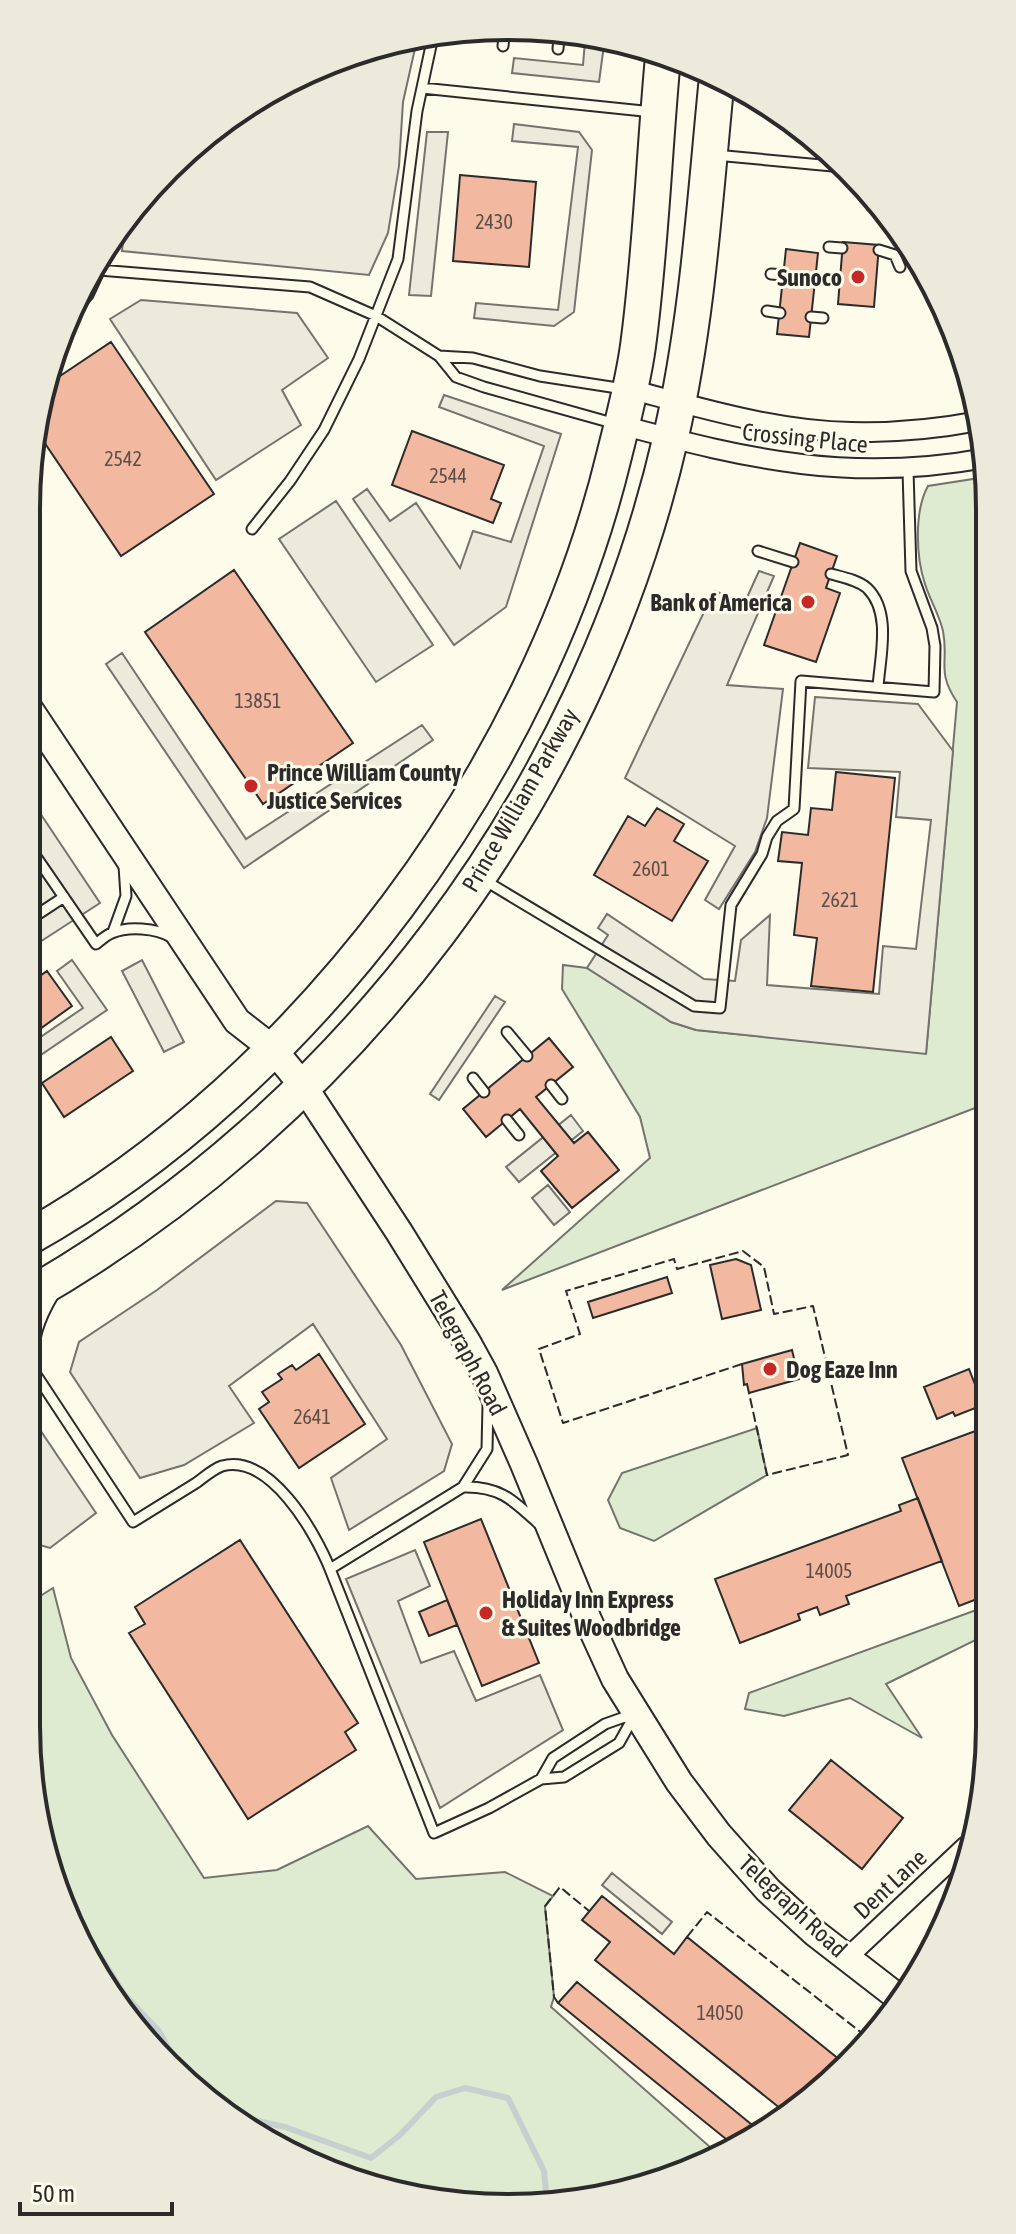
<svg xmlns="http://www.w3.org/2000/svg" width="1016" height="2234" viewBox="0 0 1016 2234" font-family="'Asap Condensed',sans-serif">
<style>
.green{fill:#deebd1;stroke:#74746e;stroke-width:2}
.parking{fill:#eceadb;stroke:#74746e;stroke-width:2}
.lines{fill:none;stroke-linecap:round;stroke-linejoin:round}
.stream{stroke:#c7d0d0;stroke-width:6}
.building{fill:#f2b8a0;stroke:#2b2b2b;stroke-width:2}
.lane-casing{stroke:#2b2b2b;stroke-width:13}
.street-casing{stroke:#2b2b2b;stroke-width:22}
.secondary-casing{stroke:#2b2b2b;stroke-width:30}
.highway-casing{stroke:#2b2b2b;stroke-width:38}
.lane{stroke:#fdfbea;stroke-width:9}
.street{stroke:#fdfbea;stroke-width:18}
.secondary{stroke:#fdfbea;stroke-width:26}
.highway{stroke:#fdfbea;stroke-width:34}
.fence{stroke:#2b2b2b;stroke-width:2;stroke-dasharray:10 4;stroke-linecap:butt}
.poi-dot{fill:#c62828;stroke:#fdfbea;stroke-width:3}
.labels{text-anchor:middle;dominant-baseline:central;stroke-width:6;stroke-linejoin:round;paint-order:stroke}
.number-label{font-size:20px;fill:#5d4e48}
.poi-label{font-size:24px;font-weight:bold;fill:#2b2b2b;stroke:#fdfbea;text-anchor:start}
.street-label{font-size:24px;fill:#2b2b2b;stroke:#fdfbea}
.rim{fill:none;stroke:#2b2b2b;stroke-width:4}
</style>
<rect width="100%" height="100%" fill="#fdfbea"/>
<path class="green" d="M 986,477 L 988,1103 L 502,1290 L 650,1158 L 640,1117 L 562,989 L 563,965 L 587,968 L 671,1022 L 696,1030 L 926,1053 L 957,702 C 936,671 949,662 943,631 C 939,614 930,600 925,584 C 916,557 914,511 928,486 Z
M 757,1428 L 767,1475 L 654,1541 L 620,1528 L 608,1500 L 622,1473 Z
M 53,1588 L 71,1658 L 112,1735 L 204,1878 L 277,1870 L 368,1826 L 416,1879 L 505,1872 L 553,1896 L 545,1907 L 554,1997 L 551,2007 L 718,2154 L 571,2204 L 414,2199 L 267,2144 L 145,2043 L 52,1881 L 26,1726 L 26,1605 Z
M 990,1605 L 990,1633 L 886,1684 L 922,1738 L 850,1698 L 784,1716 L 745,1709 L 749,1693 Z"/>
<path class="parking" d="M 585,41 L 604,45 L 599,82 L 512,73 L 514,58 L 583,65 Z
M 416,44 L 403,102 L 399,166 L 388,233 L 369,275 L 122,251 L 124,232 L 167,167 L 323,63 Z
M 514,124 L 579,132 L 592,150 L 574,312 L 554,326 L 474,318 L 476,303 L 558,310 L 578,147 L 512,141 Z
M 427,132 L 448,132 L 431,296 L 409,295 Z
M 141,300 L 297,313 L 328,358 L 282,390 L 301,425 L 216,480 L 110,319 Z
M 444,395 L 561,434 L 506,607 L 454,645 L 353,499 L 367,489 L 390,521 L 416,503 L 460,568 L 473,531 L 511,542 L 544,446 L 439,407 Z
M 336,501 L 433,645 L 376,682 L 279,539 Z
M 759,571 L 774,576 L 727,685 L 783,689 L 767,818 L 755,852 L 719,909 L 705,900 L 735,846 L 625,778 L 714,591 L 745,602 Z
M 122,653 L 246,839 L 422,725 L 433,740 L 244,868 L 106,664 Z
M 815,697 L 918,704 L 953,751 L 926,1054 L 696,1030 L 671,1022 L 587,968 L 608,935 L 598,928 L 607,914 L 704,979 L 735,981 L 741,940 L 770,915 L 767,985 L 879,994 L 883,946 L 916,949 L 931,820 L 896,817 L 900,772 L 808,768 Z
M 26,792 L 100,903 L 26,951 Z
M 72,960 L 107,1010 L 29,1063 L 26,1047 L 83,1008 L 57,971 Z
M 142,960 L 184,1042 L 164,1052 L 122,971 Z
M 495,996 L 505,1002 L 439,1100 L 430,1094 Z
M 571,1115 L 583,1131 L 519,1182 L 506,1167 Z
M 548,1185 L 570,1212 L 554,1225 L 532,1198 Z
M 276,1201 L 307,1203 L 401,1345 L 452,1444 L 444,1471 L 349,1530 L 331,1478 L 387,1439 L 313,1324 L 229,1386 L 254,1423 L 184,1465 L 140,1478 L 70,1372 L 79,1342 L 157,1290 Z
M 26,1409 L 96,1513 L 50,1548 L 33,1543 L 26,1547 Z
M 415,1550 L 430,1586 L 398,1601 L 421,1663 L 454,1651 L 476,1701 L 540,1675 L 563,1730 L 440,1808 L 346,1579 Z
M 612,1873 L 672,1922 L 662,1934 L 602,1885 Z"/>
<g class="lines">
<path class="stream" d="M 87,1942 L 97,1951 L 124,1994 L 159,2031 L 184,2076
M 232,2115 L 285,2127 L 371,2158 L 400,2135 L 436,2097 L 465,2088 L 508,2098 L 544,2171 L 547,2203"/>
</g>
<path class="building" d="M 460,175 L 536,182 L 529,267 L 453,261 Z
M 843,242 L 879,245 L 874,307 L 838,304 Z
M 786,249 L 818,253 L 809,337 L 777,334 Z
M 111,342 L 214,494 L 121,556 L 40,436 L 51,382 Z
M 412,431 L 504,465 L 491,499 L 501,503 L 493,523 L 392,485 Z
M 800,543 L 837,556 L 826,588 L 840,593 L 816,662 L 764,645 Z
M 234,570 L 353,743 L 263,804 L 145,632 Z
M 836,772 L 895,778 L 873,992 L 811,986 L 817,938 L 794,935 L 802,863 L 778,861 L 782,832 L 808,835 L 811,808 L 832,810 Z
M 657,808 L 684,824 L 674,841 L 708,861 L 672,921 L 594,875 L 628,816 L 645,826 Z
M 47,971 L 72,1006 L 26,1039 L 26,986 Z
M 111,1037 L 133,1071 L 64,1117 L 42,1083 Z
M 549,1038 L 573,1067 L 536,1097 L 574,1143 L 588,1132 L 619,1170 L 572,1208 L 541,1171 L 558,1156 L 520,1109 L 486,1137 L 463,1109 Z
M 736,1259 L 751,1265 L 761,1310 L 722,1319 L 710,1265 Z
M 667,1277 L 672,1293 L 593,1318 L 588,1302 Z
M 792,1350 L 799,1379 L 749,1393 L 747,1384 L 744,1385 L 742,1364 Z
M 319,1354 L 365,1424 L 299,1468 L 259,1409 L 269,1402 L 262,1392 L 282,1379 L 278,1374 L 292,1365 L 296,1370 Z
M 969,1369 L 983,1405 L 955,1416 L 953,1412 L 937,1419 L 924,1387 Z
M 989,1426 L 990,1594 L 959,1606 L 902,1458 Z
M 918,1498 L 942,1561 L 846,1596 L 849,1604 L 820,1615 L 817,1607 L 798,1614 L 800,1620 L 740,1643 L 715,1579 L 901,1511 L 899,1505 Z
M 481,1519 L 539,1663 L 482,1686 L 424,1542 Z
M 240,1540 L 358,1723 L 345,1732 L 356,1750 L 248,1819 L 129,1633 L 145,1624 L 135,1607 Z
M 447,1600 L 457,1625 L 429,1636 L 419,1612 Z
M 831,1760 L 903,1818 L 862,1869 L 789,1810 Z
M 602,1896 L 674,1954 L 687,1937 L 845,2064 L 786,2113 L 595,1960 L 610,1942 L 582,1920 Z
M 577,1982 L 762,2133 L 749,2144 L 737,2148 L 558,2003 Z"/>
<g class="lines">
<defs>
<path id="lane" d="M 503,46 L 505,27
M 558,49 L 559,36
M 422,88 L 653,112
M 715,155 L 843,167
M 829,247 L 842,248
M 879,250 L 895,255 L 900,267
M 99,270 L 310,287 L 376,316 L 439,356 L 456,377 L 484,387 L 616,424
M 771,274 L 784,275
M 815,278 L 826,279
M 767,311 L 780,313
M 811,317 L 823,318
M 62,325 L 88,295 L 102,265
M 439,356 L 473,358 L 540,376 L 624,389
M 252,529 L 290,481 L 324,430 L 359,359 L 398,259 L 417,111 L 432,41
M 758,551 L 793,562
M 831,574 C 842,577 858,580 867,588 C 892,612 880,657 878,687
M 26,842 L 96,944 C 100,941 106,935 112,933 C 128,926 156,928 171,937
M 484,880 L 694,1006 L 720,1008 L 731,905 L 762,854 L 767,837 L 777,821 L 794,809 L 801,681 L 934,692 L 935,646 L 932,628 L 911,571 L 908,470
M 26,922 L 64,897
M 113,932 L 126,896 L 124,866
M 507,1032 L 527,1056
M 473,1078 L 484,1092
M 551,1085 L 562,1099
M 507,1120 L 519,1135
M 54,1294 C 39,1319 31,1341 33,1370 L 133,1522 C 154,1509 175,1496 196,1483 C 203,1478 213,1469 222,1466 C 270,1453 315,1532 330,1569 L 463,1487 L 487,1449 L 488,1405
M 463,1487 C 500,1486 513,1500 539,1524
M 330,1569 L 434,1833 L 489,1808 L 541,1779 L 564,1777 L 619,1743 L 633,1718
M 541,1779 L 553,1758 L 605,1724 L 633,1714"/>
<path id="street" d="M 629,389 C 701,408 777,431 851,432 C 894,433 937,429 979,421
M 621,425 C 751,460 851,483 986,458
M 847,1958 L 966,1846"/>
<path id="secondary" d="M 26,704 L 237,1021 L 273,1049 L 304,1087 L 399,1232 L 467,1342 L 484,1373 L 524,1464 L 588,1620 L 615,1679 L 679,1782 L 719,1835 L 768,1890 L 815,1933 L 899,1998"/>
<path id="highway" d="M 26,1239 C 308,1081 538,770 614,456 C 623,420 633,383 638,346 C 651,250 654,153 663,57
M 26,1297 C 348,1113 588,798 671,436 C 698,318 705,197 717,77"/>
</defs>
<use href="#lane" class="lane-casing"/>
<use href="#street" class="street-casing"/>
<use href="#secondary" class="secondary-casing"/>
<use href="#highway" class="highway-casing"/>
<use href="#lane" class="lane"/>
<use href="#street" class="street"/>
<use href="#secondary" class="secondary"/>
<use href="#highway" class="highway"/>
<path class="fence" d="M 742,1364 L 563,1423 L 539,1349 L 580,1334 L 566,1291 L 674,1259 L 677,1269 L 743,1251 L 764,1267 L 774,1314 L 813,1306 L 848,1455 L 767,1475 L 749,1393
M 687,1937 L 707,1912 L 872,2041
M 558,2003 L 554,1997 L 545,1906 L 560,1887 L 589,1911"/>
</g>
<g class="poi-dot">
<circle cx="858" cy="277" r="8"/>
<circle cx="808" cy="602" r="8"/>
<circle cx="251" cy="786" r="8"/>
<circle cx="770" cy="1369" r="8"/>
<circle cx="486" cy="1613" r="8"/>
</g>
<g class="labels">
<g class="number-label">
<text x="494" y="221">2430</text>
<text x="123" y="458">2542</text>
<text x="448" y="475">2544</text>
<text x="258" y="700">13851</text>
<text x="651" y="868">2601</text>
<text x="840" y="899">2621</text>
<text x="312" y="1416">2641</text>
<text x="829" y="1570">14005</text>
<text x="720" y="2012">14050</text>
</g>
<g class="poi-label">
<text x="842" y="277" text-anchor="end">Sunoco</text>
<text x="792" y="602" text-anchor="end">Bank of America</text>
<text x="267" y="772">Prince William County<tspan x="267" dy="28">Justice Services</tspan></text>
<text x="786" y="1369">Dog Eaze Inn</text>
<text x="502" y="1599">Holiday Inn Express<tspan x="502" dy="28">&amp; Suites Woodbridge</tspan></text>
</g>
<g class="street-label">
<text transform="translate(805 438) rotate(6)">Crossing Place</text>
<text transform="translate(520 800) rotate(-60)">Prince William Parkway</text>
<text transform="translate(468 1353) rotate(62)">Telegraph Road</text>
<text transform="translate(890 1884) rotate(-43)">Dent Lane</text>
<text transform="translate(793 1906) rotate(43)">Telegraph Road</text>
</g>
</g>
<path d="M0 0H1016V2234H0ZM508 40H508A468 468 0 0 1 976 508V1726A468 468 0 0 1 508 2194H508A468 468 0 0 1 40 1726V508A468 468 0 0 1 508 40Z" fill="#eceadb" fill-rule="evenodd"/>
<path class="rim" d="M508 40H508A468 468 0 0 1 976 508V1726A468 468 0 0 1 508 2194H508A468 468 0 0 1 40 1726V508A468 468 0 0 1 508 40Z"/>
<path d="M20 2202v12h152v-12" fill="none" stroke="#2b2b2b" stroke-width="4"/>
<text x="32" y="2202" font-size="24" fill="#2b2b2b" stroke="#fdfbea" stroke-width="6" paint-order="stroke">50 m</text>
</svg>
